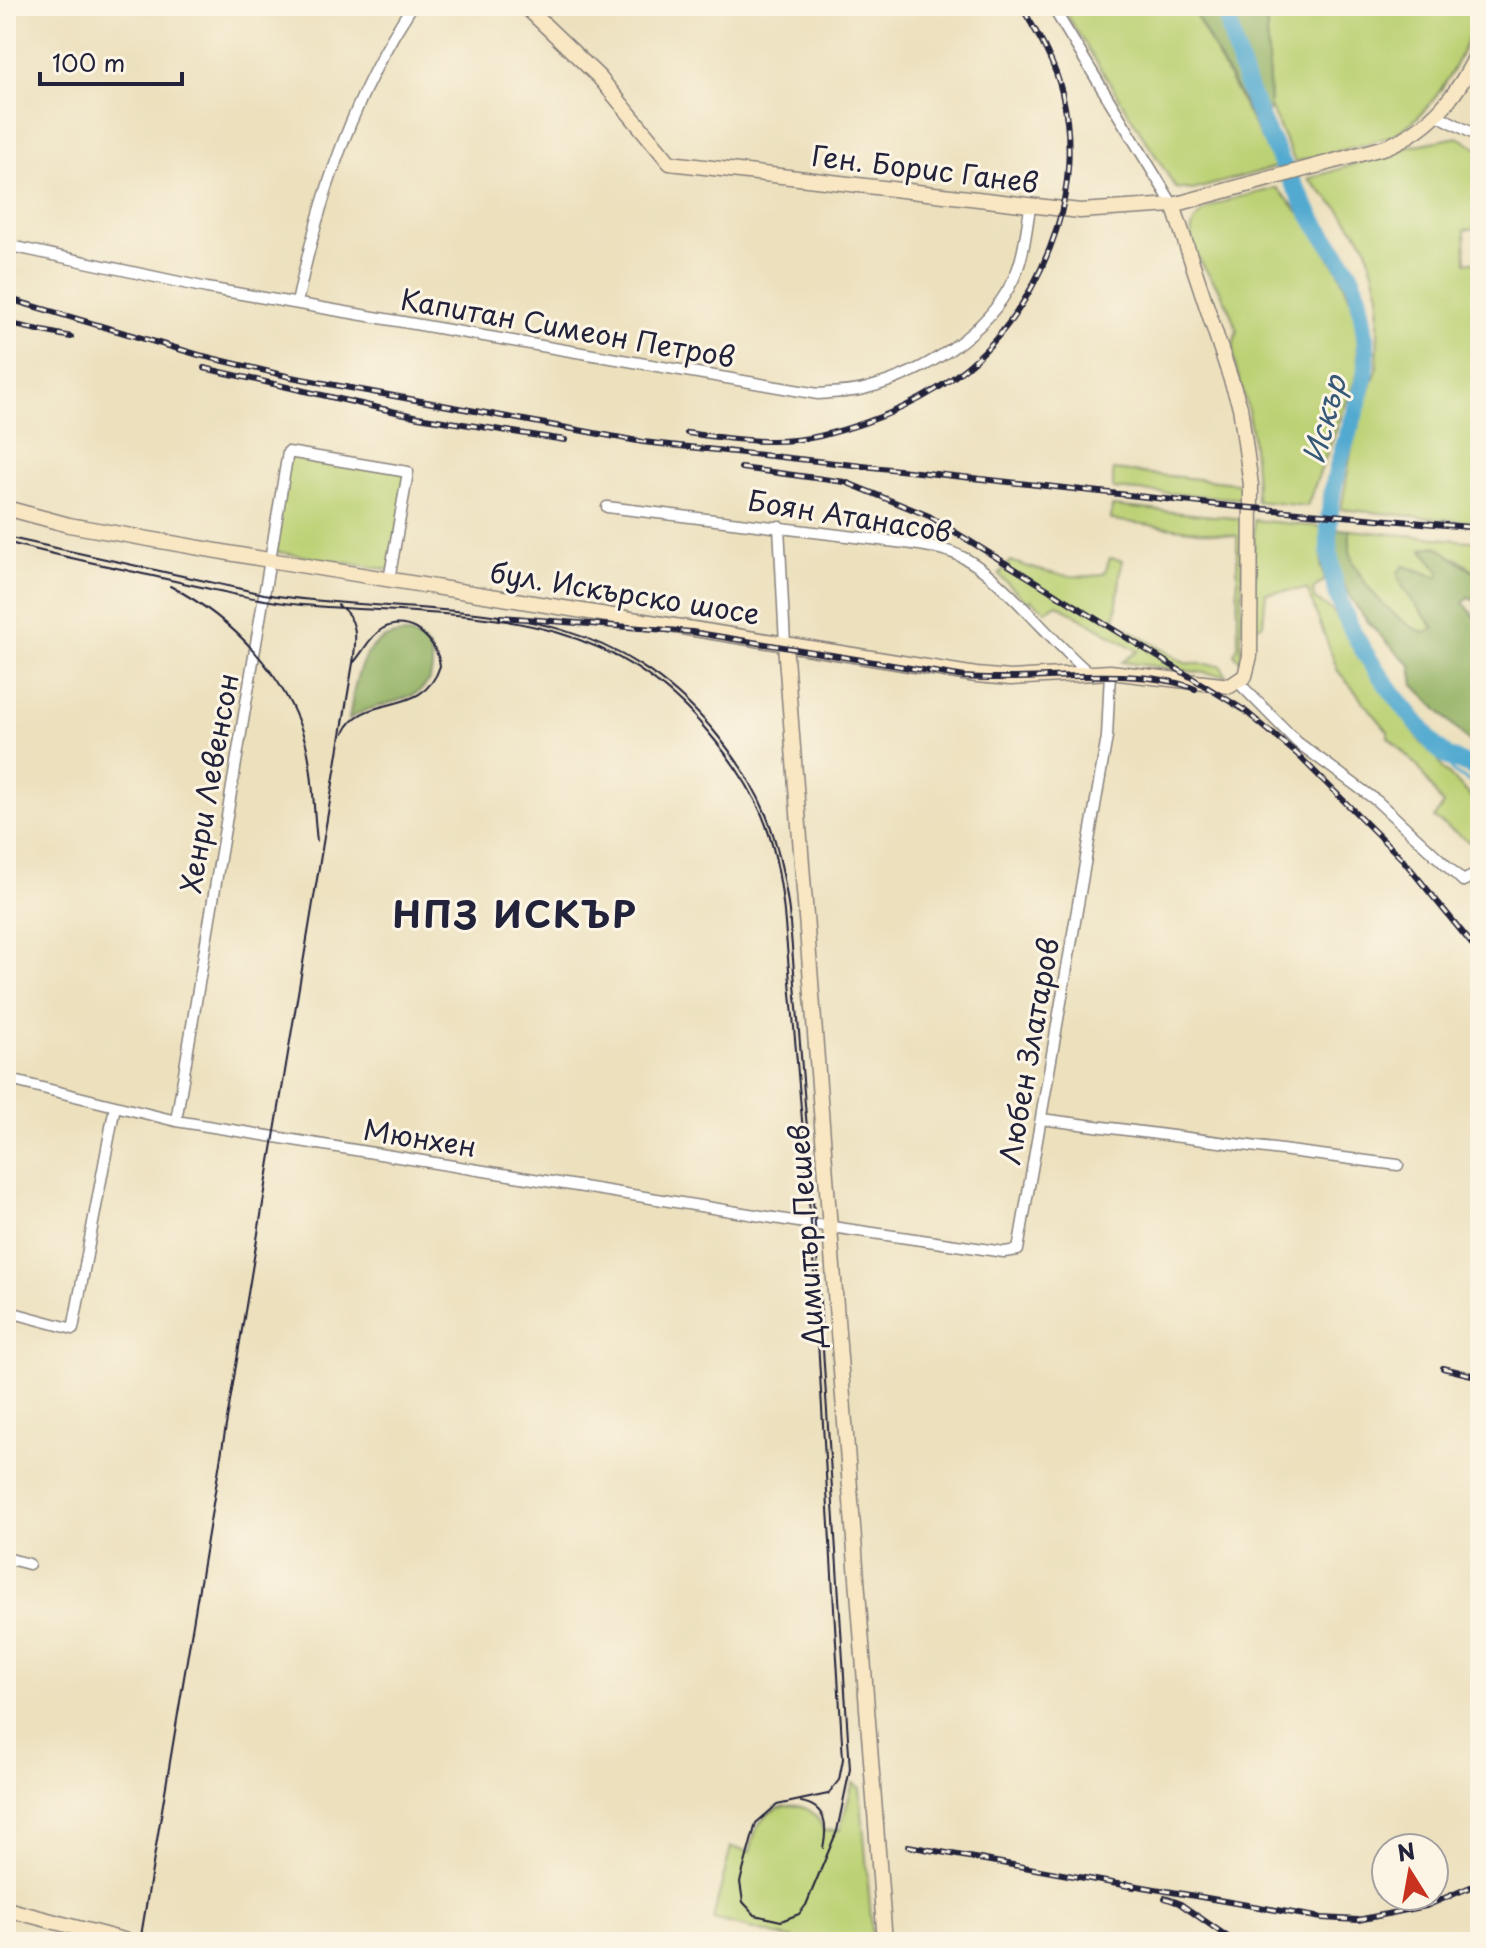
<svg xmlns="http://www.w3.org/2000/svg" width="1486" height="1948" viewBox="0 0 1486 1948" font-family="'Playpen Sans',sans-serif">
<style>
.green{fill:#bcd175;stroke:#6f7a58;stroke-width:2}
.forest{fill:#95b366;stroke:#5c6a50;stroke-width:2}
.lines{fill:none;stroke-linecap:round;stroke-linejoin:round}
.stream{stroke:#53aad0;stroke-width:3}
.river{stroke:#53aad0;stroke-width:18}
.street-casing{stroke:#87817c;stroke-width:13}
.secondary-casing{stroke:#87817c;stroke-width:17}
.street{stroke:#fff;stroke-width:10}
.secondary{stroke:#f9e7c3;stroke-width:14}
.tram{stroke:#22223b;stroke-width:2}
.rail-casing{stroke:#22223b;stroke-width:6}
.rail{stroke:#fcf5e5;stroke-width:3;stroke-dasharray:9;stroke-linecap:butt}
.labels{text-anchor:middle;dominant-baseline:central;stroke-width:6;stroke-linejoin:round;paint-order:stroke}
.street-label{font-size:28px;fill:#22223b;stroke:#fcf5e5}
.water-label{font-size:30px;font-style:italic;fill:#365877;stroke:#fcf5e5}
.district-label{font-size:36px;font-weight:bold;letter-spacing:2px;fill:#22223b;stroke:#fcf5e5}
</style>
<rect width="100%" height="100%" fill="#fcf5e5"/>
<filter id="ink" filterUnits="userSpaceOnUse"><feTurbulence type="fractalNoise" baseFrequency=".0125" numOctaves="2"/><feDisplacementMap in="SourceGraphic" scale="16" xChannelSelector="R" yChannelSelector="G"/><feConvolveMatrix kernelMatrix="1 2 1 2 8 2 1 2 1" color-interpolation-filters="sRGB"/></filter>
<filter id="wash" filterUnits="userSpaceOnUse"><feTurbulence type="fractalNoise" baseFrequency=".006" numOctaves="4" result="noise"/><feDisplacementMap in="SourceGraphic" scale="32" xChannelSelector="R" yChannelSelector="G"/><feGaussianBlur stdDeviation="1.8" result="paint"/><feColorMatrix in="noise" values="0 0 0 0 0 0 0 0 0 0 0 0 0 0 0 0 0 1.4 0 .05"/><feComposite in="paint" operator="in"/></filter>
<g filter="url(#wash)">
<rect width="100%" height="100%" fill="#ece0bd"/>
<path class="green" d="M 1061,6 L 1191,6 L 1276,167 L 1193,190 L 1176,188 Z
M 1266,6 L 1480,6 L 1480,10 C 1462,54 1440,107 1398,132 C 1376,145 1321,154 1295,162 L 1270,107 Z
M 1458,137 L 1480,150 L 1480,229 L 1465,230 L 1466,262 L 1480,262 L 1480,523 L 1341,509 L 1353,442 L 1377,369 L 1379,294 L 1366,245 L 1339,209 L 1308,179 L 1411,146 Z
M 1277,188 L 1300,213 L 1339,272 L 1357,315 L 1358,372 L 1307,506 L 1256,501 C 1256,471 1253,440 1248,411 C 1243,384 1226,358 1237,331 C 1233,320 1229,307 1223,296 C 1210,272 1170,235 1206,210 C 1225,198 1256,194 1277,188 Z
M 288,452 L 408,472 L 391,570 L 271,551 Z
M 1113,470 L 1244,484 L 1244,499 L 1113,489 Z
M 1112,506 L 1243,519 L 1241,662 L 1234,654 L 1238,646 L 1237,536 L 1111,520 Z
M 1254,520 L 1323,527 L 1321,567 L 1325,580 L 1313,589 L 1315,599 L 1334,612 L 1358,656 L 1423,745 L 1434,751 L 1443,769 L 1480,805 L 1480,849 L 1434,818 L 1443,805 L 1418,767 L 1388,737 L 1388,731 L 1338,671 L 1307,589 L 1266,593 L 1263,624 L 1258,627 L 1254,622 Z
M 1350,530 L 1480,542 L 1480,576 L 1459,559 L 1422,550 L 1440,571 L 1438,577 L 1415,569 L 1412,599 L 1434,629 L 1424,634 C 1394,620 1367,591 1353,562 C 1348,553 1350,539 1350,530 Z
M 1110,558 L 1122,560 L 1115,621 L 1185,663 L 1220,665 L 1227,676 L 1122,662 L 1138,651 L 1057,604 L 1046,611 L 1031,600 L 1027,602 L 999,575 L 1010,561 C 1037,570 1077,583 1105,573 Z
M 853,1783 L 860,1788 L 873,1942 L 805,1942 L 713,1919 L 731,1847 L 750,1852 C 753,1840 755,1827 764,1818 C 784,1797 817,1803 823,1831 L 840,1830 Z"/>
<path class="forest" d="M 1191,6 L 1266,6 L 1270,107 L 1260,133 Z
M 1337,529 L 1350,530 C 1350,539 1348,553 1353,562 C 1367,591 1394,620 1424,633 L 1434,628 C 1422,610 1403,594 1397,573 L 1404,566 L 1438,577 L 1440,571 L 1422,549 L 1436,546 L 1480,576 L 1480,603 L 1469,598 L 1463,603 L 1480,622 L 1480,753 L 1414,685 L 1411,665 C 1383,640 1346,604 1337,566 C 1334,554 1336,541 1337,529 Z
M 409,634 C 422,639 431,647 432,662 C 435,708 372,698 349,720 C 355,684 359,631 409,634 Z"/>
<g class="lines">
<path class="stream" d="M 1440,750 L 1453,772 L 1480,788"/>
<path class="river" d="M 1226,6 C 1237,80 1276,155 1313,219 C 1327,242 1350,266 1357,291 C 1363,317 1369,349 1365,376 C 1359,409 1343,442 1336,475 C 1308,598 1365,658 1436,747 L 1448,757 L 1480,770"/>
</g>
</g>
<g filter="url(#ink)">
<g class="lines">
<defs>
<path id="street" d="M 1052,6 L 1173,205
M 1437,115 L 1480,137
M 6,245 L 207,288 L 818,394 C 834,392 852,393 867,388 C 924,373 987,334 1013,280 C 1024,258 1026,231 1030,208
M 297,303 C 318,201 354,94 412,6
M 607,507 L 913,544 C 930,547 947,549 962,557 C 999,574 1052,642 1088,672
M 779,526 L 785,644
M 1238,682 L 1297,742 L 1377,801 L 1463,881 L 1480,872
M 6,1079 L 176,1121 L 811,1224 L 1004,1252 L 1018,1250 L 1107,737 L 1110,672
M 1041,1119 L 1398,1165
M 176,1121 L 288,452 L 408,472 L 389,580
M 6,1311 L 73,1329 L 115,1106
M 6,1558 L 29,1564"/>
<path id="secondary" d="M 525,6 L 599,77 L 670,163 L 1080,211 L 1173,205 L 1386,147 C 1433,127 1460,93 1480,47
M 6,508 L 69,525 L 269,560 L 976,675 L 1011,678 L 1110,672 L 1230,686 L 1245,676 L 1250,656 L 1251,485 L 1240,407 L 1173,205
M 785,644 L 885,1942
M 6,1909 L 131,1942"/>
</defs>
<use href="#street" class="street-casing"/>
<use href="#secondary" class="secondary-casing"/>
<use href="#street" class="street"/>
<use href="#secondary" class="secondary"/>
<path class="tram" d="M 6,537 L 264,594 C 433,621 589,583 713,730 C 763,790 779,835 789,911 L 815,1225 L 850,1769 L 837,1831 L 806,1905 L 799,1914 L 781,1921 L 755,1915 L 743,1902 L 740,1882 L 756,1823 L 777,1805 L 828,1794 L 839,1780 L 843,1759 L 811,1224 L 784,912 C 776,834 759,792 708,732 C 597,599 458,619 302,605 C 250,600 199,586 148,575 C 100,564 53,555 6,542
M 170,586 C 232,618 287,675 306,744 C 314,774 313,809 317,841
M 344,733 C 362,691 423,720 440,666 C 438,640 409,614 382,629 C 369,637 364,651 354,662
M 801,1802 C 826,1806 828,1826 823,1848
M 140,1942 L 353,663 C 356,640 360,620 338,605"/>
<defs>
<path id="rail" d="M 6,298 L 199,355 L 291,377 L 643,442 L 1229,506 L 1480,528
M 6,323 L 71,337
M 204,368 L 418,417 L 565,440
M 687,433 C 731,439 777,446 820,436 C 938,407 1017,348 1056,231 C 1070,188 1073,138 1062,93 C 1055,62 1037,33 1021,6
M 741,468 L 845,482 L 929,516 L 1244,710 L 1297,754 L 1404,861 L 1480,954
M 501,617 L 692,632 L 965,677 C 1031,683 1137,664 1195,689
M 1443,1368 L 1480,1377
M 908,1846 L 1134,1887
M 1126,1884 L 1322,1918 L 1358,1920 L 1426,1906 L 1480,1883
M 1165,1898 L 1179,1903 L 1235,1942"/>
</defs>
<use href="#rail" class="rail-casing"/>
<use href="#rail" class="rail"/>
</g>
</g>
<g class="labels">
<g class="street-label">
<text transform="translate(925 168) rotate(7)">Ген. Борис Ганев</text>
<text transform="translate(568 327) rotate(10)">Капитан Симеон Петров</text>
<text transform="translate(850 515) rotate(9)">Боян Атанасов</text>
<text transform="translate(625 592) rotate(9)">бул. Искърско шосе</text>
<text transform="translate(208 783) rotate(-80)">Хенри Левенсон</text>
<text transform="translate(1028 1051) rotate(-80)">Любен Златаров</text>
<text transform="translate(420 1137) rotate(9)">Мюнхен</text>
<text transform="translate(805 1236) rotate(-94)">Димитър Пешев</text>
</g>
<g class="water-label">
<text transform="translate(1323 419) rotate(-75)">Искър</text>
</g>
<g class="district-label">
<text x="515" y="913">НПЗ ИСКЪР</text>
</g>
</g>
<rect width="1486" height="1948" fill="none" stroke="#fcf5e5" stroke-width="32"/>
<g transform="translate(1410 1872) rotate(349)"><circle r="38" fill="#fcf5e5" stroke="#a5a1a1" stroke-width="2"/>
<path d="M0-6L14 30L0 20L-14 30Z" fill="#c8321e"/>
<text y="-12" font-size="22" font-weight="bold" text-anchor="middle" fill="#22223b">N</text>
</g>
<path d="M40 72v12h142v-12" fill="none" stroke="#22223b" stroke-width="4"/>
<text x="52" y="72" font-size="24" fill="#22223b" stroke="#fcf5e5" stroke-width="6" paint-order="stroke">100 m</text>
</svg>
